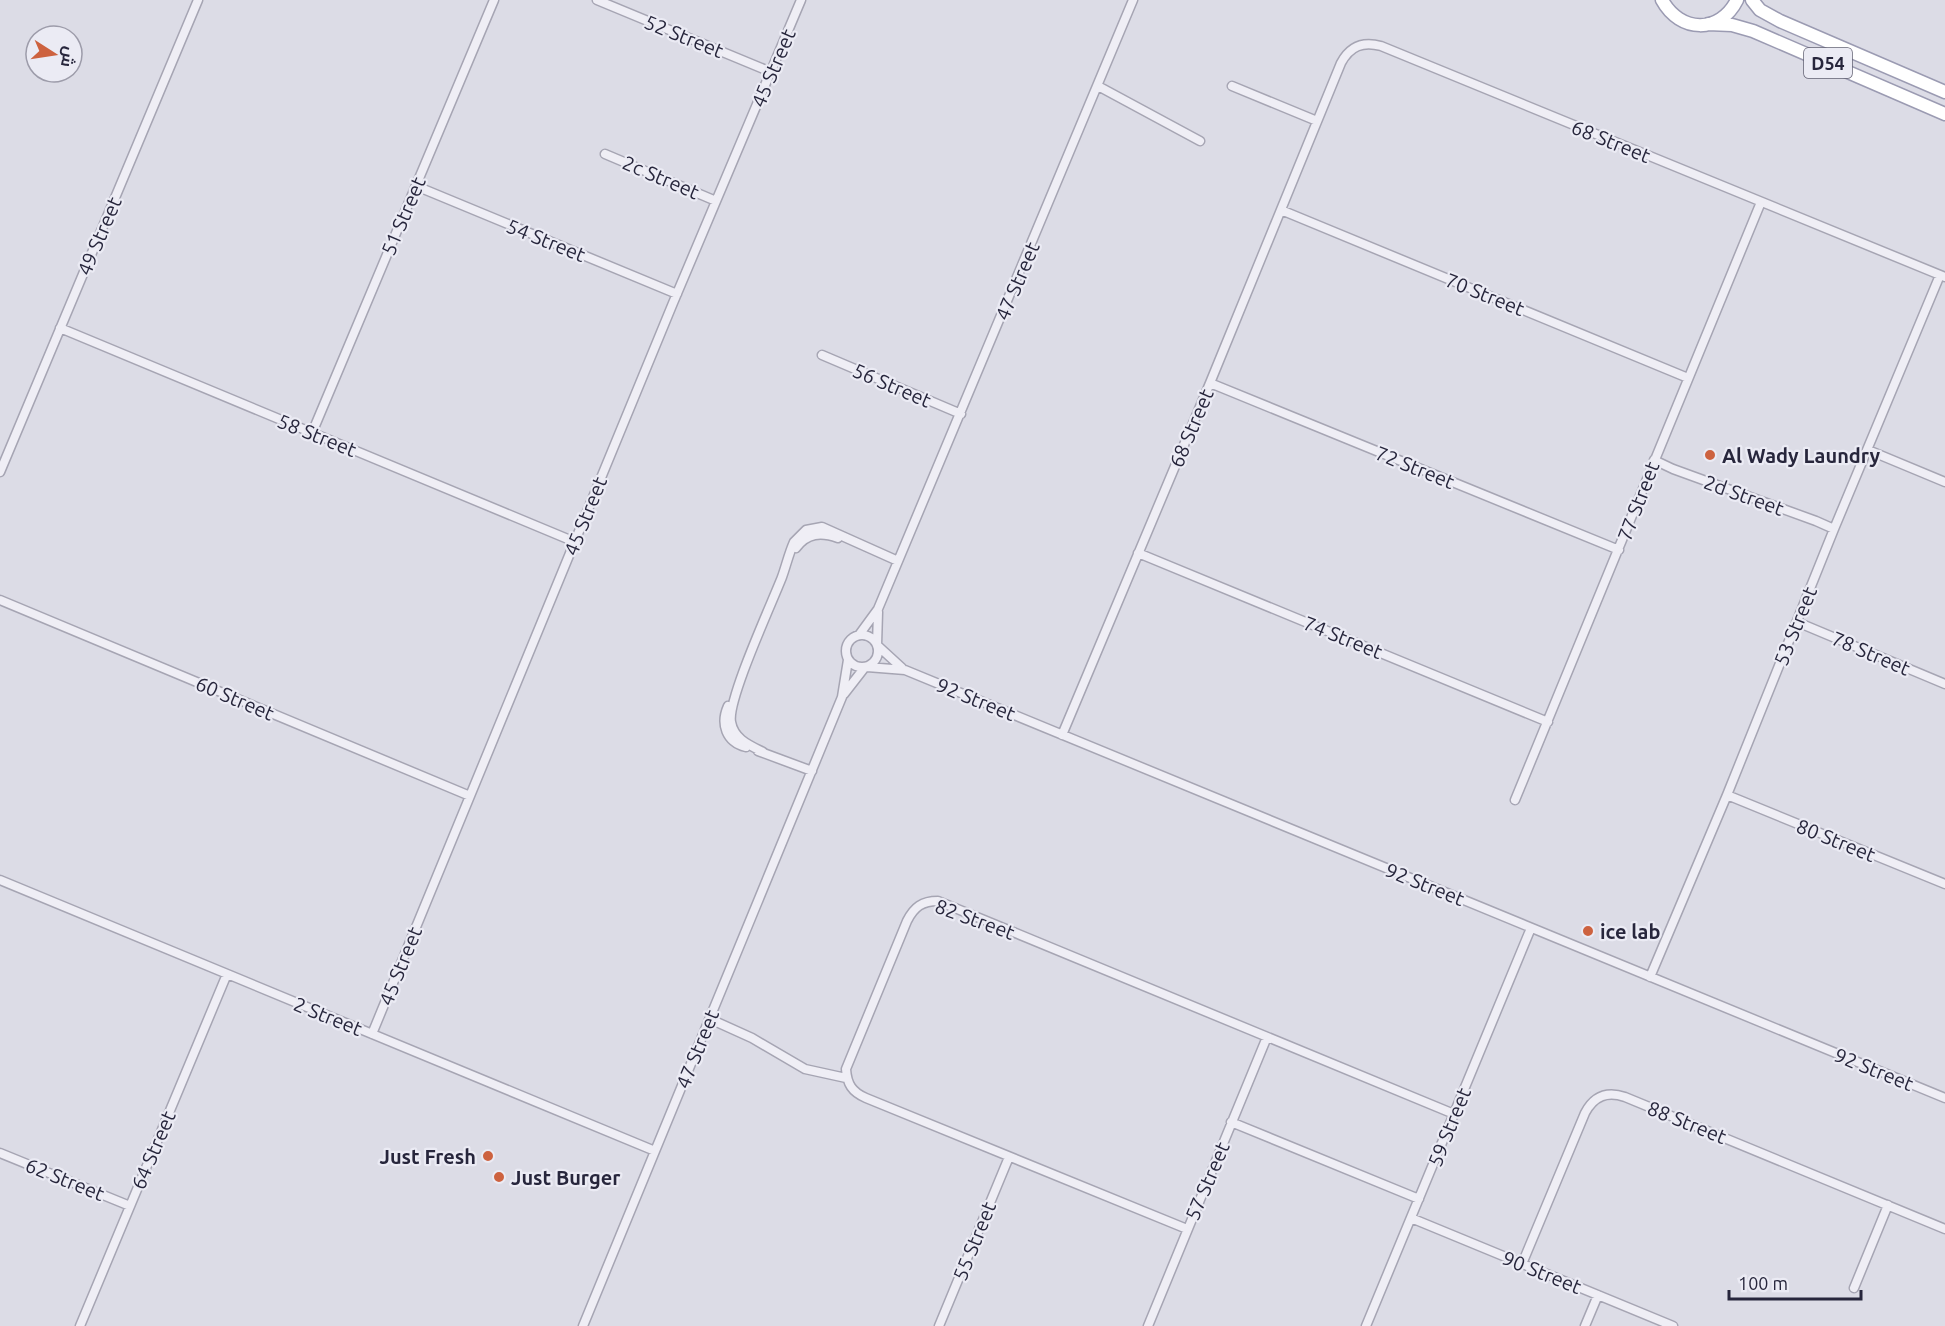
<svg xmlns="http://www.w3.org/2000/svg" width="1945" height="1326" viewBox="0 0 1945 1326" font-family="Ubuntu,Cairo,sans-serif">
<style>
.lines{fill:none;stroke-linecap:round;stroke-linejoin:round}
.street-casing{stroke:#a6a5b3;stroke-width:11}
.primary-casing{stroke:#9b9bb2;stroke-width:15}
.street{stroke:#efeef5;stroke-width:8}
.primary{stroke:#fff;stroke-width:12}
.poi-dot{fill:#cd623f;stroke:#ebebf4;stroke-width:2}
.labels{text-anchor:middle;dominant-baseline:central;stroke-width:4.5;stroke-linejoin:round;paint-order:stroke}
.shield{fill:#ebebf4;stroke:#626173;stroke-width:1.5}
.shield-label{font-size:18px;font-weight:bold;fill:#27263c}
.street-label{font-size:20px;fill:#27263c;stroke:#ebebf4}
.poi-label{font-size:20px;font-weight:bold;fill:#27263c;stroke:#ebebf4;text-anchor:start}
</style>
<rect width="100%" height="100%" fill="#dcdce6"/>
<g class="lines">
<defs>
<path id="street" d="M 597,0 L 771,72
M 1098,86 L 1200,141
M 1232,86 L 1317,121
M 605,154 L 716,201
M 416,186 L 677,294
M 1281,210 L 1688,378
M 60,328 L 575,542
M 822,355 L 961,414
M 1210,383 L 1619,550
M 312,433 L 494,0
M 1868,450 L 1945,482
M 1654,460 L 1673,469 L 1816,521 L 1834,529
M 0,472 L 198,0
M 796,548 C 807,533 821,532 838,538
M 1138,553 L 1548,722
M 0,600 L 470,796
M 1797,622 L 1945,684
M846 651a16 16 0 1 1 32 0a16 16 0 1 1-32 0Z
M 859,635 L 878,609 L 1133,0
M 877,645 L 878,612
M 878,646 L 902,668
M 867,667 L 905,670 L 1945,1098
M 844,694 L 865,667
M 728,706 C 720,724 726,742 746,747
M 1062,735 L 1210,383 L 1341,63 C 1350,46 1363,41 1381,46 L 1945,277
M 758,751 L 812,771
M 763,752 C 749,745 734,739 731,722 C 727,700 772,603 782,577 C 786,566 789,553 794,542 L 806,530 L 822,527 L 898,561
M 1727,795 L 1945,884
M 1515,800 L 1761,202
M 0,880 L 655,1151
M 1650,977 L 1727,795 L 1834,529 L 1940,275
M 710,1019 L 752,1038 L 805,1069 L 846,1078
M 372,1034 L 673,303 L 801,0
M 1231,1122 L 1419,1199
M 0,1153 L 130,1206
M 1411,1218 L 1673,1326
M 1187,1229 L 866,1098 C 852,1092 847,1084 846,1069 L 907,921 C 914,907 922,901 938,901 L 1454,1114
M 1522,1264 L 1585,1113 C 1594,1096 1607,1091 1625,1097 L 1945,1229
M 1854,1288 L 1888,1205
M 80,1326 L 227,974
M 583,1326 L 842,697 L 848,660
M 939,1326 L 1009,1157
M 1148,1326 L 1267,1037
M 1366,1326 L 1531,928
M 1585,1326 L 1598,1295"/>
<path id="primary" d="M 1662,0 C 1680,33 1720,34 1737,0
M 1752,0 L 1760,10 L 1780,21 L 1945,92
M 1708,24 L 1732,25 L 1753,31 L 1945,114"/>
</defs>
<use href="#street" class="street-casing"/>
<use href="#primary" class="primary-casing"/>
<use href="#street" class="street"/>
<use href="#primary" class="primary"/>
</g>
<g class="poi-dot">
<circle cx="1710" cy="455" r="6"/>
<circle cx="1588" cy="931" r="6"/>
<circle cx="488" cy="1156" r="6"/>
<circle cx="499" cy="1177" r="6"/>
</g>
<g class="labels">
<rect class="shield" x="1804" y="48" width="48" height="30" rx="4.5"/>
<g class="shield-label">
<text x="1828" y="63">D54</text>
</g>
<g class="street-label">
<text transform="translate(684 36) rotate(22)">52 Street</text>
<text transform="translate(773 68) rotate(-67)">45 Street</text>
<text transform="translate(1611 141) rotate(22)">68 Street</text>
<text transform="translate(661 177) rotate(23)">2c Street</text>
<text transform="translate(403 216) rotate(-67)">51 Street</text>
<text transform="translate(99 236) rotate(-67)">49 Street</text>
<text transform="translate(546 240) rotate(22)">54 Street</text>
<text transform="translate(1017 281) rotate(-67)">47 Street</text>
<text transform="translate(1485 294) rotate(22)">70 Street</text>
<text transform="translate(892 385) rotate(23)">56 Street</text>
<text transform="translate(1191 428) rotate(-67)">68 Street</text>
<text transform="translate(317 435) rotate(22)">58 Street</text>
<text transform="translate(1415 467) rotate(22)">72 Street</text>
<text transform="translate(1744 495) rotate(20)">2d Street</text>
<text transform="translate(1638 501) rotate(-69)">77 Street</text>
<text transform="translate(585 516) rotate(-68)">45 Street</text>
<text transform="translate(1795 626) rotate(-68)">53 Street</text>
<text transform="translate(1343 637) rotate(22)">74 Street</text>
<text transform="translate(1871 653) rotate(23)">78 Street</text>
<text transform="translate(235 698) rotate(23)">60 Street</text>
<text transform="translate(976 699) rotate(22)">92 Street</text>
<text transform="translate(1836 840) rotate(22)">80 Street</text>
<text transform="translate(1425 884) rotate(22)">92 Street</text>
<text transform="translate(975 919) rotate(20)">82 Street</text>
<text transform="translate(400 966) rotate(-68)">45 Street</text>
<text transform="translate(328 1016) rotate(22)">2 Street</text>
<text transform="translate(697 1049) rotate(-68)">47 Street</text>
<text transform="translate(1874 1069) rotate(22)">92 Street</text>
<text transform="translate(1687 1122) rotate(22)">88 Street</text>
<text transform="translate(1449 1127) rotate(-68)">59 Street</text>
<text transform="translate(153 1150) rotate(-67)">64 Street</text>
<text transform="translate(65 1179) rotate(22)">62 Street</text>
<text transform="translate(1207 1181) rotate(-67)">57 Street</text>
<text transform="translate(974 1241) rotate(-68)">55 Street</text>
<text transform="translate(1542 1272) rotate(22)">90 Street</text>
</g>
<g class="poi-label">
<text x="1722" y="455">Al Wady Laundry</text>
<text x="1600" y="931">ice lab</text>
<text x="476" y="1156" text-anchor="end">Just Fresh</text>
<text x="511" y="1177">Just Burger</text>
</g>
</g>
<g transform="translate(54 54) rotate(102)"><circle r="28" fill="#ebebf4" stroke="#9d9caa" stroke-width="1.5"/>
<path d="M0-4.5L10 22L0 15L-10 22Z" fill="#cd623f"/>
<text y="-9" font-size="16" font-weight="bold" text-anchor="middle" fill="#27263c">ش</text>
</g>
<path d="M1729 1290v9h132v-9" fill="none" stroke="#27263c" stroke-width="3"/>
<text x="1738" y="1290" font-size="18" fill="#27263c" stroke="#ebebf4" stroke-width="4.5" paint-order="stroke">100 m</text>
</svg>
